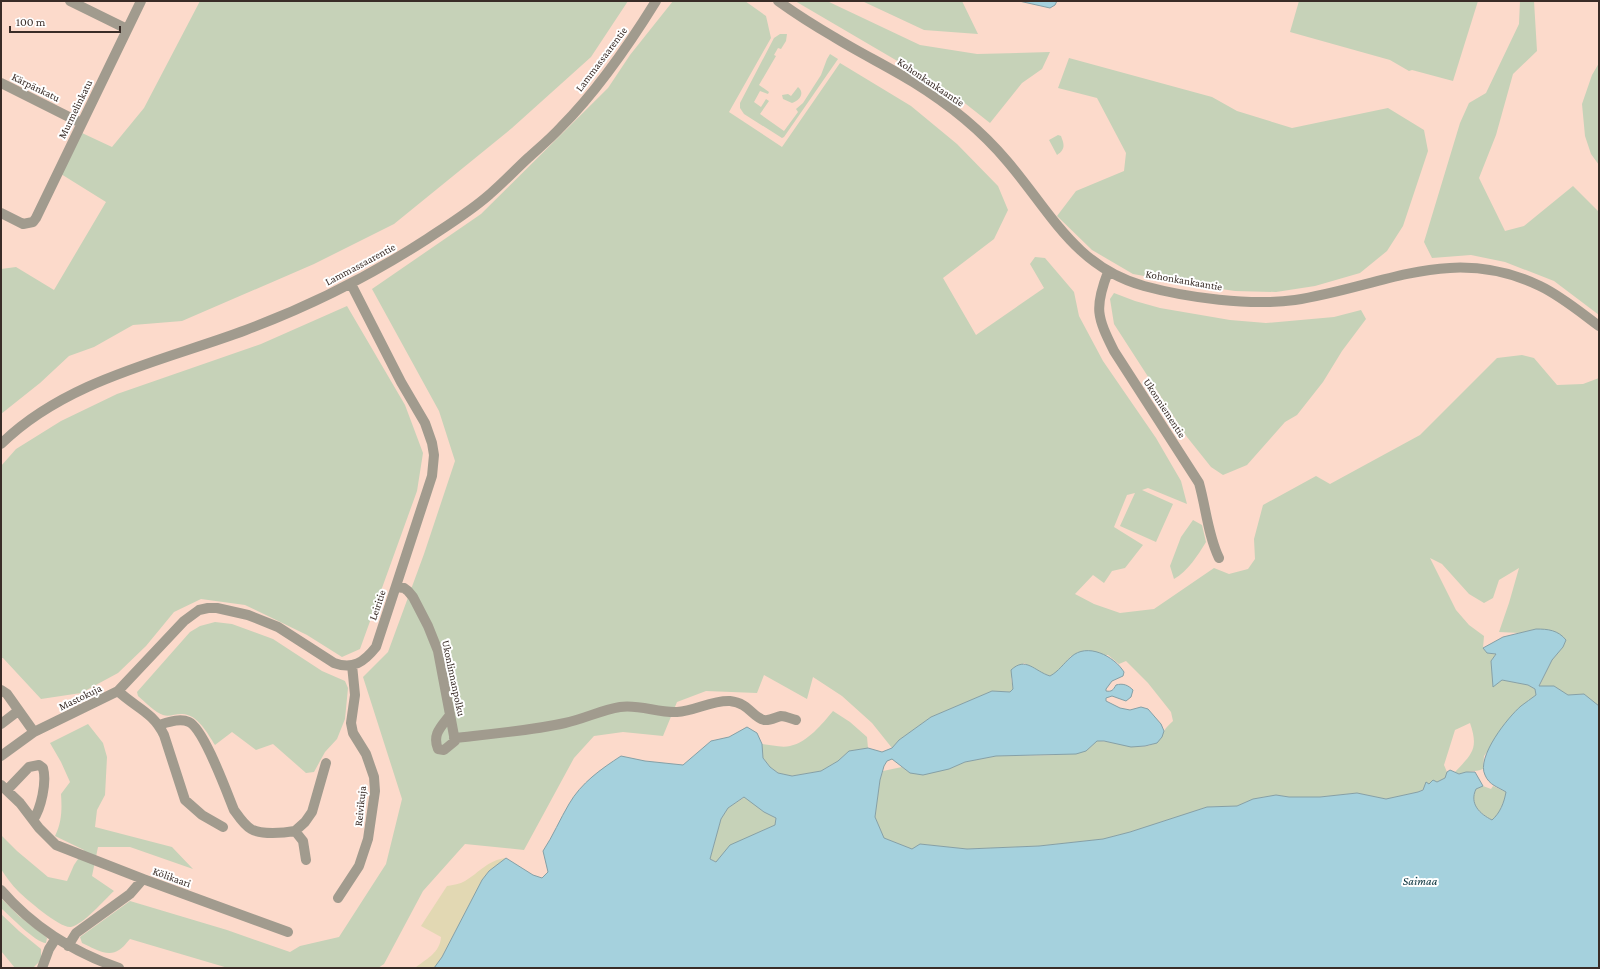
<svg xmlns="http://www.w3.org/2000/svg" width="1600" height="969" viewBox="0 0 1600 969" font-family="'Crimson Pro',serif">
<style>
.green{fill:#c6d2b8}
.sand{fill:#e2d8b3}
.water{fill:#a5d1dd;stroke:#85a0a6;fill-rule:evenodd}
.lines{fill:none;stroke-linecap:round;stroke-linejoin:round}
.minor{stroke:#a19b8e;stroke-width:10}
.labels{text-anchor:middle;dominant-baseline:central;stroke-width:4;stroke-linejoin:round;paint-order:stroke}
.street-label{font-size:11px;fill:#392c27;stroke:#fff}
.water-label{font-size:12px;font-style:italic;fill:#06303a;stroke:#fff}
</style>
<rect width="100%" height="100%" fill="#fcdacb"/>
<path class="green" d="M 200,1 L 628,1 L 591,57 L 512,128 L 394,224 L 314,264 L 182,321 L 133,325 L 94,347 L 69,356 L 40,383 L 1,414 L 1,269 L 16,267 L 54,290 L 106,202 L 61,174 L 82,133 L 112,147 L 144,108 Z
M 673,1 L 745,1 L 766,16 L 771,38 L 729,112 L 782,147 L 840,63 L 911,106 L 957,144 L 998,186 L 1008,210 L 994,239 L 943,278 L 976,335 L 1044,288 L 1030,264 L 1035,257 L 1045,258 L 1074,292 L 1079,316 L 1103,361 L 1156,438 L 1181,481 L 1187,504 L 1148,488 L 1142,490 L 1173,504 L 1156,542 L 1120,526 L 1135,493 L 1127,495 L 1114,527 L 1143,545 L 1125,568 L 1112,571 L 1104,583 L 1093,575 L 1075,594 L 1094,604 L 1120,613 L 1154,609 L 1214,568 L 1229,574 L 1248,569 L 1255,559 L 1254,539 L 1263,505 L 1316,476 L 1330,484 L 1420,435 L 1497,358 L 1522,355 L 1534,358 L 1557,385 L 1583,384 L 1599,378 L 1598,706 L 1584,694 L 1568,695 L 1554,686 L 1539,687 L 1552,660 L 1563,647 L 1566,640 L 1536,629 L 1520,633 L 1499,632 L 1509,603 L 1519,568 L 1499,580 L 1493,598 L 1484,603 L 1469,594 L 1442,564 L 1430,558 L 1456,610 L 1469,625 L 1484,636 L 1483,648 L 1487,653 L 1496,654 L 1491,661 L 1493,686 L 1502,680 L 1528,685 L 1535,689 L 1536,695 L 1520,707 L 1484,756 L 1483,769 C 1475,772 1467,771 1459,774 L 1455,772 C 1472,754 1479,749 1470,723 L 1455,730 L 1444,765 L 1447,772 L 1445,778 L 1418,792 L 1386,799 L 1357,793 L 1320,797 L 1289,797 L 1276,795 L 1253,799 L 1237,806 L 1207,807 L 1130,832 L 1103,839 L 1039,846 L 967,849 L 920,844 L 912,849 L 884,838 L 875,817 L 880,780 L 883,771 L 902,767 L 910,773 L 949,769 L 965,762 L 996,756 L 1058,755 L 1086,751 L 1097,741 C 1114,740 1143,754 1158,741 C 1162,738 1162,735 1164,731 C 1166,727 1170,724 1173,721 L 1171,712 L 1148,683 L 1126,661 L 1119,664 L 1108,655 L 1071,656 L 1057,673 L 1050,676 L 1042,673 L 1024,663 L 1011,678 L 1013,689 L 1010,692 L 992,691 L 931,717 L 899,740 L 892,748 L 872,723 L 842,696 L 813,677 L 807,699 L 764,675 L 757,693 L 706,691 L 677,702 L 663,736 L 623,732 L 594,736 L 574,758 L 524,850 L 465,844 L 423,891 L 384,964 L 378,968 L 228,968 L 130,939 C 127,942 123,948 119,950 C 108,958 93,948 82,943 L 80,937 L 130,901 L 227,930 L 290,952 L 300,946 L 339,937 L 386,864 L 402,799 L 363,677 L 388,652 L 424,554 L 455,461 L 439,411 L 372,289 L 481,214 L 608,88 L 630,55 Z
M 795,1 L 827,1 L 920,45 L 977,54 L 1050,52 L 1042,69 L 1022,83 L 990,123 L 952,93 Z
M 862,1 L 962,1 L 978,34 L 924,30 Z
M 1299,1 L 1478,1 L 1453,81 L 1412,70 L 1409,71 L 1390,60 L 1290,32 Z
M 1520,1 L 1534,1 L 1537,51 L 1513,74 L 1496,135 L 1479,178 L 1505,231 L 1524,226 L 1573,186 L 1599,212 L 1599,315 L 1554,281 L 1505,262 L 1471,255 L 1432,258 L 1424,242 L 1460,123 L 1469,103 L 1486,93 L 1519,24 Z
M 780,34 L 787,34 L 786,41 L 781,49 L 778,48 L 774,55 L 776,56 L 759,85 L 769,92 L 768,94 L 760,91 L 754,102 L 761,107 L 766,99 L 769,101 L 760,114 L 784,131 L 798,112 L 796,109 L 803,103 L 821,75 L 827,59 L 830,54 L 838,59 L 784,137 L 782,138 L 744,114 L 740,108 L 740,103 L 774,38 Z
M 1069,58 L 1212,97 L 1237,111 L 1292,128 L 1388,108 L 1424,130 L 1428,151 L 1403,226 L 1387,251 L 1360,273 L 1315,286 L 1276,292 L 1235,291 L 1200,286 L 1133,274 L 1092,250 L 1057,216 L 1076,191 L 1124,171 L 1126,153 L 1097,98 L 1058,88 Z
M 1599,63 L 1599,165 L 1591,154 L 1585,136 L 1582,104 L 1592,75 Z
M 798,87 C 805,93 800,100 792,103 L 783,99 L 782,95 L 788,94 L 791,96 Z
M 1058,135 L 1061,136 C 1064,144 1066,149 1057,155 L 1049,140 Z
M 1114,293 L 1135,301 L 1160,308 L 1230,320 L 1266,323 L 1334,317 L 1361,310 L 1366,319 L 1342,351 L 1323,382 L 1297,415 L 1285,422 L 1247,465 L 1223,475 L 1211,467 L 1187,437 L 1145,372 L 1114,324 L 1110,299 Z
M 347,306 L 405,405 L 423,453 L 417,491 L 360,649 L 342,657 L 307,635 L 245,605 L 201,599 L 174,612 L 146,646 L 118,673 L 81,693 L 41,699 L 3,658 L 1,658 L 1,466 L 16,449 L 61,421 L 117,394 L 261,344 Z
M 1193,520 L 1202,525 L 1206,542 C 1198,555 1188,571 1174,579 L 1170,566 L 1181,537 Z
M 215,622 L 232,624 L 273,639 L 322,671 L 345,681 L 348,688 L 345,719 L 337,739 L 325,752 L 314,772 L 306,773 L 273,744 L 256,750 L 232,732 L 215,745 C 208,734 197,713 181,714 C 175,714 169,717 163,715 C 156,713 144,701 138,696 L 137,692 L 190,632 L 200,626 Z
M 833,711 L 850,722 L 867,737 L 868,748 L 849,751 L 838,761 L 821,771 L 791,776 L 778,773 L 770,767 L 763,758 L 762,744 C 771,745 782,748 790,746 C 808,742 822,724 833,711 Z
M 88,724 L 103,743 L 107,757 L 105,795 L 97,810 L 95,827 L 172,847 L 193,869 L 130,847 L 98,847 L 92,876 L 114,891 C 104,900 84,924 71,927 C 61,929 26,899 18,891 C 12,885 6,877 1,869 L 1,835 L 17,851 L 48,877 L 67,881 L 74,865 L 84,850 L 55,836 C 62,822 62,809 61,794 L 70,782 L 61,762 L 50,743 Z
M 1483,786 L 1491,789 L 1493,786 L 1506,792 C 1504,803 1500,813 1492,820 C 1480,814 1469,804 1476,789 Z
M 745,797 L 764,812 L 776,818 L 775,825 C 758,833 726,846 717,862 L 710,859 L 721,819 L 728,808 Z
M 1,898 L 20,917 L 45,936 L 47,938 L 46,943 C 36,943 10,916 2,909 L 1,907 Z
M 1,914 L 19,931 L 41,949 L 41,960 L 33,968 L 15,968 L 1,951 Z"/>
<path class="sand" d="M 506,858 L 489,871 L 482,880 L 442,957 L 434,968 L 415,968 C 426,959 440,953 441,937 L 421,926 L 447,886 C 453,885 460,884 465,881 C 480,872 488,860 506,858 Z"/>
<path class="water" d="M 1019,1 L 1057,1 L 1055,5 L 1050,8 Z
M 1536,629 C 1548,629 1558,630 1566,640 L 1563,647 L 1552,660 L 1539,686 L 1554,686 L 1568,695 L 1584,694 L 1599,706 L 1599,968 L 434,968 L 442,957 L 482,880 L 489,871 L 506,858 L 533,875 L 542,878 L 548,872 L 543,851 C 553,836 560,819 569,804 C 581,783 601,769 621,756 L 645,761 L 683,765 L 711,741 L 729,737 L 747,727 L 757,733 L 762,744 L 763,758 L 770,767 L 778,773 L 792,776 L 821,771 L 838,761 L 849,751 L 868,748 L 882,752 L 892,748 L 899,740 L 931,717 L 992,691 L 1010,692 L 1013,689 L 1011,670 C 1026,656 1034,671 1050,676 C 1059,671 1063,664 1071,657 C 1087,642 1114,656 1124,672 L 1123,676 L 1112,681 L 1106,689 L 1106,691 C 1112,692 1113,690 1116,685 C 1123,683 1128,685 1133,690 L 1131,697 L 1126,701 L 1112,696 L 1106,698 L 1106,701 L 1120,708 L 1130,710 L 1141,707 L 1148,709 L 1161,724 L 1164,731 L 1162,737 L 1157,743 L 1145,746 L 1131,747 L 1104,741 L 1097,741 L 1086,751 L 1076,754 L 996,756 L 965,762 L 949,769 L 923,775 L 910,773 L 892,759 L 887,761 L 884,766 L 880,780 L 875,817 L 884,838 L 912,849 L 920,844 L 967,849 L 1039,846 L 1103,839 L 1130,832 L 1207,807 L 1237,806 L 1253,799 L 1276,795 L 1289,797 L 1320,797 L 1357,793 L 1386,799 L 1418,792 L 1423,790 L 1426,782 L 1429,784 L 1433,780 L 1437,782 L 1445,778 L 1447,772 L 1450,770 L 1459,774 L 1466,772 L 1475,772 L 1483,786 L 1476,789 C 1469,804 1480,814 1492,820 C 1500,813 1504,803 1506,792 C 1498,787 1489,785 1485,775 C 1476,757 1508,717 1521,706 C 1526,702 1531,699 1536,695 L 1535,689 L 1528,685 L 1502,680 L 1493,687 L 1491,661 L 1496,654 L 1487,653 L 1483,648 L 1503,637 ZM 744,797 L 764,812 L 776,818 L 775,825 L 730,845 L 716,862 L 710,859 L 721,819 L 728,808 Z"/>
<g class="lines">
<path class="minor" d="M 70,1 L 127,29
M 778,1 C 796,14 815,26 834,37 C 860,53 887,66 913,82 C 947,103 981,130 1007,161 C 1050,211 1075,267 1144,286 C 1188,298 1250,306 1295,300 C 1382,287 1451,243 1540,286 C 1561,296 1580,312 1599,326
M 1,83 L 81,123
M 1,213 L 23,224 L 33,222 L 36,218 L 141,1
M 1108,272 C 1094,308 1097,317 1114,351 L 1199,483 C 1206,508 1208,535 1219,558
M 1,444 C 66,380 163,361 246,330 C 310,306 370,276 427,239 C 448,225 471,211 490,194 C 503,183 515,170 528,158 C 539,148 551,138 561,127 C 596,92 630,43 656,1
M 396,587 L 404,588 L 408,591 L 413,597 L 428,626 L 438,651 L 455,741 L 444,750 L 438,749 C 432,734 441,727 450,715
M 1,690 L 7,694 L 34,732
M 118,691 L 184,621 L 199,610 L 208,608 L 217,608 L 248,615 L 278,627 L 334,663 C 353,670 364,662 376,647 L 432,476 L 434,455 L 432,443 L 425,423 L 401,382 L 351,284
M 1,724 L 18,711
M 159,725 C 169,722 180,718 189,722 C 204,729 227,793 234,810 C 239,817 244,825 251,829 C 261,835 284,833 295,831 L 303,841 L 306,860
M 454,738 C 491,734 529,731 565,723 C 584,719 601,710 620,707 C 639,704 658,713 677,712 C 695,711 712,700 730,701 C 749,703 752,717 764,720 C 770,721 776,717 781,716 C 786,716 791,719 796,720
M 1,756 L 34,732 L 118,691 C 136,708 153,712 164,735 L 185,800 L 202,815 L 223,827
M 1,785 L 20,803 L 39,828 L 56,845 L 143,879
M 7,790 L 29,767 L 39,765 L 43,768 C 47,782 41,809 33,820
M 295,831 L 305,822 L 312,812 L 326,763
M 1,890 C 33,927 73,952 119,968
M 338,898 L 359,866 L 368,839 L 375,791 L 374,777 L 366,754 L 353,733 L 351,723 L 355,695 L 352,665
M 68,946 L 76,933 L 130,894 L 143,879 L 288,932
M 42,968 L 49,949 L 56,938"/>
</g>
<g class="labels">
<g class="street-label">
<text transform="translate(601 59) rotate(-53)">Lammassaarentie</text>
<text transform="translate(931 82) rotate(34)">Kohonkankaantie</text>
<text transform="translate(36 87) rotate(26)">Kärpänkatu</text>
<text transform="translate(75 109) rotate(-64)">Murmelinkatu</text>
<text transform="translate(360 264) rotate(-28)">Lammassaarentie</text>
<text transform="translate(1184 280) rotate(10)">Kohonkankaantie</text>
<text transform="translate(1165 408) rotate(57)">Ukonniementie</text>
<text transform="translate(377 605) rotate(-71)">Leiritie</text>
<text transform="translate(454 678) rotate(78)">Ukonlinnanpolku</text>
<text transform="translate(80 697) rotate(-26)">Mastokuja</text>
<text transform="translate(360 806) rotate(-84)">Reivikuja</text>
<text transform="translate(172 877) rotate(20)">Kölikaari</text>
</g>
<g class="water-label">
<text x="1420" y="881">Saimaa</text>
</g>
</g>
<rect width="1600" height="969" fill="none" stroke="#392c27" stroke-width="4"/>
<path d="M10 26v6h110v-6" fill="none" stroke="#392c27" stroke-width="2"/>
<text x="16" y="26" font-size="12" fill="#392c27" stroke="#ffffff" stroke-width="3" paint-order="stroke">100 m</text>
</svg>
